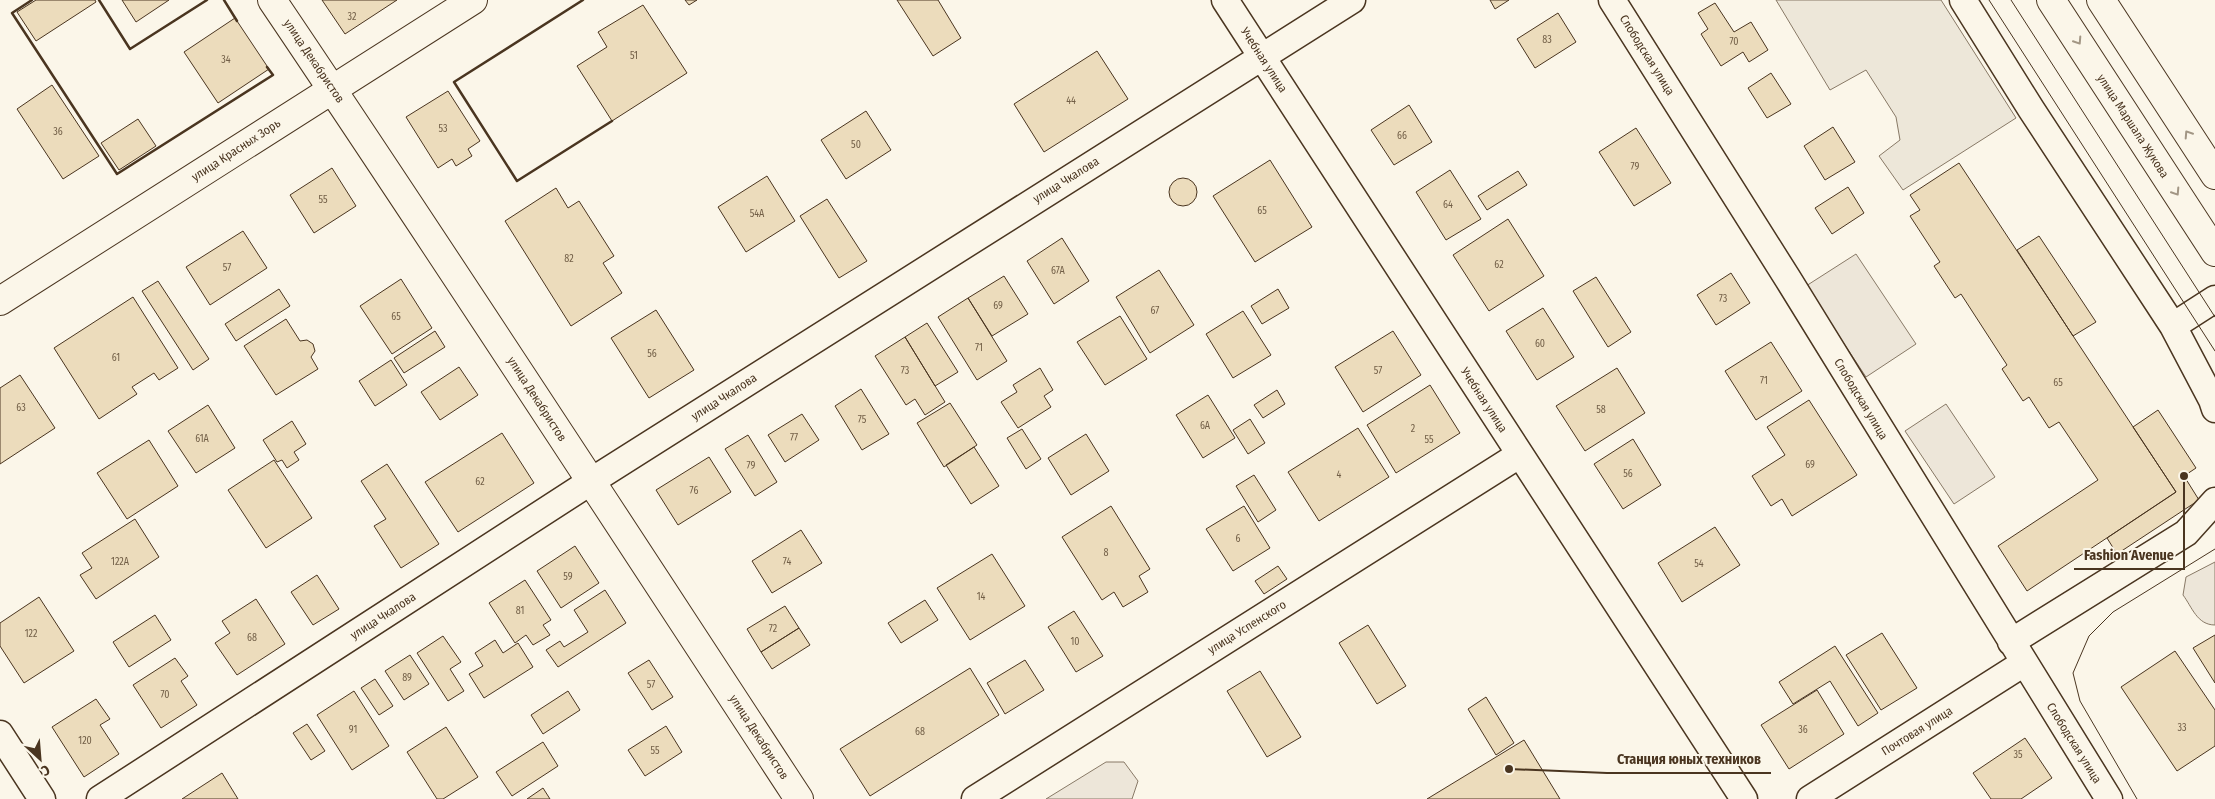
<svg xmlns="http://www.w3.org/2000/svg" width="2215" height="799" viewBox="0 0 2215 799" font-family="'Fira Sans Condensed',sans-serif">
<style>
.green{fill:#ede6d9;stroke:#887966}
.parking{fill:#ede7d9;stroke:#887966}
.building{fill:#ecdcbc;stroke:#4a3520}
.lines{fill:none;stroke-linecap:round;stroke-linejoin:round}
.street-casing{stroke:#4a3520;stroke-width:29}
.secondary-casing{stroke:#4a3520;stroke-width:30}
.primary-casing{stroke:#4a3520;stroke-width:30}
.street{stroke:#fbf6e9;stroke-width:26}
.secondary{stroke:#fbf6e9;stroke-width:28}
.primary{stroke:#fbf6e9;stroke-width:28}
.tram{stroke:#4a3520;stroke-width:1}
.wall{stroke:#4a3520;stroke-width:2.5}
.oneway{stroke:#a29684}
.labels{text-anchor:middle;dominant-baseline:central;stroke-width:4;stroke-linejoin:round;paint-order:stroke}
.number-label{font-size:10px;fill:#725f47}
.street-label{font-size:12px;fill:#4a3520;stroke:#fbf6e9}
.leader{fill:none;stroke:#4a3520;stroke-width:2}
.callout-dot{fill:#4a3520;stroke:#fbf6e9;stroke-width:2}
.callout-label{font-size:14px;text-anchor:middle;font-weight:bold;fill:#4a3520;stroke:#fbf6e9;stroke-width:4;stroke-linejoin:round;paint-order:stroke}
</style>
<rect width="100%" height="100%" fill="#fbf6e9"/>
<path class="green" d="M 1856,254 L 1916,344 L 1866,377 L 1806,286 Z
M 1946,404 L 1995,477 L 1954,504 L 1905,431 Z
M 2215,562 L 2215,625 C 2197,625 2192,607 2183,595 L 2186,577 Z
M 1106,762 L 1124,762 L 1138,781 L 1132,799 L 1046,799 Z"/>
<path class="parking" d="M 1776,0 L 1941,0 L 2016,118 L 1903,190 L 1879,156 L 1900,140 L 1896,117 L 1866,70 L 1830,90 Z"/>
<path class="building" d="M 36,0 L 95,0 L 96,2 L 36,41 L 17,12 Z
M 122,0 L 169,0 L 136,22 Z
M 322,0 L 397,0 L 345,34 Z
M 685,0 L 697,0 L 689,5 Z
M 897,0 L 938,0 L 961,38 L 933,56 Z
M 1490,0 L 1509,0 L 1495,9 Z
M 1715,3 L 1734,32 L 1751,22 L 1768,50 L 1749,62 L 1743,52 L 1721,66 L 1701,34 L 1708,29 L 1698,13 Z
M 643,5 L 687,73 L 612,121 L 577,66 L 607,47 L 598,32 Z
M 1558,13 L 1576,42 L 1535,68 L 1517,39 Z
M 235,18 L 269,69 L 218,103 L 184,52 Z
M 1097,51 L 1128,99 L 1044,152 L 1014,104 Z
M 1771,73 L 1791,104 L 1767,118 L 1748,88 Z
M 52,85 L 99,156 L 63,179 L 17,109 Z
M 448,91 L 480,141 L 468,149 L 472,156 L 456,166 L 452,159 L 438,168 L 406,117 Z
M 1409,105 L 1432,142 L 1394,165 L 1371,130 Z
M 866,111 L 891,150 L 846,179 L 821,140 Z
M 138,119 L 156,146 L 119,170 L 101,143 Z
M 1833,127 L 1855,162 L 1825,180 L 1804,146 Z
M 1636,128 L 1671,183 L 1634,206 L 1599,152 Z
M 1270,160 L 1312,227 L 1255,262 L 1213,196 Z
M 1959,163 L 2176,492 L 2027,591 L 1998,546 L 2098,480 L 2059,422 L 2049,428 L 2029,397 L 2023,401 L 2002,369 L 2007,365 L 1961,294 L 1955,298 L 1934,266 L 1940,262 L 1910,216 L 1920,210 L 1910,195 Z
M 332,168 L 356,206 L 314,233 L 290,195 Z
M 1450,170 L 1481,219 L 1446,240 L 1416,192 Z
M 1518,171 L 1527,185 L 1487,210 L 1478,196 Z
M 767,176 L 795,221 L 746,252 L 718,207 Z
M1169 192a14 14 0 1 1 28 0a14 14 0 1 1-28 0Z
M 1848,187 L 1864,213 L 1832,234 L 1815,208 Z
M 556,188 L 568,208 L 579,201 L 614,256 L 603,263 L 622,293 L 571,326 L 505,221 Z
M 827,199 L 867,261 L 839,278 L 800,216 Z
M 1508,219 L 1544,276 L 1489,311 L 1453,255 Z
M 243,231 L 267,268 L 210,305 L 186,267 Z
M 2039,236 L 2096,322 L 2073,336 L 2017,250 Z
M 1062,238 L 1089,281 L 1054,304 L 1027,261 Z
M 1159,270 L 1194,325 L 1150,353 L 1116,297 Z
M 1731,273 L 1750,303 L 1716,325 L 1697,295 Z
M 1004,276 L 1028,314 L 992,336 L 968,298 Z
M 1596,277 L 1631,332 L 1608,347 L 1573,291 Z
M 401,279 L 432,328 L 392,354 L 360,306 Z
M 158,281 L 209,359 L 193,370 L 142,291 Z
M 279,289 L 290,306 L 236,341 L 225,324 Z
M 1278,289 L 1289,308 L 1262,324 L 1251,306 Z
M 133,297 L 178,368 L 159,380 L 154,373 L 132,387 L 137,394 L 99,419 L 54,348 Z
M 968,298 L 1007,361 L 977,380 L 938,317 Z
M 1543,308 L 1574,357 L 1537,380 L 1506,331 Z
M 656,310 L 694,370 L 649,398 L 611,338 Z
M 1243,311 L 1271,355 L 1233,378 L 1206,334 Z
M 1120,316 L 1147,359 L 1105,385 L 1077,342 Z
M 286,319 L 300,341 L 307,340 L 313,344 L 315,351 L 311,357 L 318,369 L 276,395 L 244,346 Z
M 927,323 L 958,372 L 935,386 L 905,337 Z
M 435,331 L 445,347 L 404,373 L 394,358 Z
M 1393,331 L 1421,375 L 1363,412 L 1335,367 Z
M 905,337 L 945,402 L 925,415 L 915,399 L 906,405 L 875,356 Z
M 1771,342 L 1802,391 L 1756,420 L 1725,371 Z
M 391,360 L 407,385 L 375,406 L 359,381 Z
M 459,367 L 478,395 L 440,420 L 421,392 Z
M 1040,368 L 1053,390 L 1044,396 L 1051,407 L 1018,428 L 1001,402 L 1017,392 L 1013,385 Z
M 1617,368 L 1645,413 L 1585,451 L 1556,406 Z
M 20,375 L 55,428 L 0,464 L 0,388 Z
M 1430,385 L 1460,433 L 1396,473 L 1367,425 Z
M 861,389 L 889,434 L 862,450 L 835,406 Z
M 1277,390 L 1285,404 L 1263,418 L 1254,405 Z
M 1208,395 L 1235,438 L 1203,458 L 1176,415 Z
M 1809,400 L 1857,475 L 1792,516 L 1782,499 L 1771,506 L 1752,476 L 1785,455 L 1767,427 Z
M 950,403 L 977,445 L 944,467 L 917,423 Z
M 208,405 L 235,448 L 196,473 L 168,431 Z
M 2158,410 L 2196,468 L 2184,476 L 2199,500 L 2117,554 L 2107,538 L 2176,492 L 2133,427 Z
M 802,414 L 819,440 L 785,462 L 768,435 Z
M 1250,419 L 1265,443 L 1248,454 L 1233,430 Z
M 292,421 L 306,444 L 294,452 L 299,460 L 287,468 L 282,460 L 277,462 L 263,440 Z
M 1358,428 L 1389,477 L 1319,521 L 1288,472 Z
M 1022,429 L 1041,459 L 1026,469 L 1007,438 Z
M 502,433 L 534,483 L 458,532 L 425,482 Z
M 1086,434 L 1109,471 L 1071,495 L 1048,458 Z
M 748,435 L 777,482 L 755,496 L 725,449 Z
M 1633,439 L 1661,485 L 1623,509 L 1594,464 Z
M 149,440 L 178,486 L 127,519 L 97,473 Z
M 974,447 L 999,486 L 971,504 L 946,465 Z
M 709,457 L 731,492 L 678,525 L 656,490 Z
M 274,460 L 312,518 L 266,548 L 228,490 Z
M 387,464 L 439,544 L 401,568 L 374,526 L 386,519 L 361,481 Z
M 1254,475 L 1276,510 L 1258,522 L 1236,486 Z
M 1111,506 L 1150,569 L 1139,576 L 1148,592 L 1123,607 L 1114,592 L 1102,600 L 1062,537 Z
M 1244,506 L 1270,548 L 1233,571 L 1206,529 Z
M 135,519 L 159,557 L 96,599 L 80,575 L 92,568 L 82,553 Z
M 1715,527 L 1740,565 L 1682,602 L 1658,563 Z
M 801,530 L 822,563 L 772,593 L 752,561 Z
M 575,546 L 599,583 L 561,608 L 537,571 Z
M 992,554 L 1025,606 L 970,640 L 937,588 Z
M 1278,566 L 1287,579 L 1264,594 L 1255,581 Z
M 317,575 L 339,609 L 313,625 L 291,592 Z
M 525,580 L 551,620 L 543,625 L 550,635 L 533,645 L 526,635 L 515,643 L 489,603 Z
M 605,590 L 626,623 L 558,667 L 546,650 L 560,641 L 564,647 L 588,632 L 574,610 Z
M 39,597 L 74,651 L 24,683 L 0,646 L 0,623 Z
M 256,599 L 285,644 L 237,675 L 215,643 L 230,633 L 222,621 Z
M 925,600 L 938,620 L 901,643 L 888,623 Z
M 785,606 L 799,628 L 761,652 L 747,629 Z
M 1074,611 L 1103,656 L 1076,672 L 1048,627 Z
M 155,615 L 171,640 L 129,667 L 113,642 Z
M 1368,625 L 1406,686 L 1377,704 L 1339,643 Z
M 799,628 L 810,645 L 772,669 L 761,652 Z
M 1882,633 L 1917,688 L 1881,710 L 1846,655 Z
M 2215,635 L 2215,683 L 2193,648 Z
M 443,636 L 461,662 L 450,669 L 464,691 L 448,701 L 417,653 Z
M 495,640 L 503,653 L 518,643 L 533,667 L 484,698 L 469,674 L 483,666 L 475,653 Z
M 1835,646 L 1878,713 L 1858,726 L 1830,681 L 1793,704 L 1779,682 Z
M 2175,651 L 2215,710 L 2215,746 L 2177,771 L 2121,687 Z
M 410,655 L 429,684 L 404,700 L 385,671 Z
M 175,658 L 188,676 L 181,681 L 197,705 L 161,728 L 133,685 Z
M 649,660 L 673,697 L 652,710 L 628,673 Z
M 1025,660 L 1044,690 L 1005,714 L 987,683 Z
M 970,668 L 999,715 L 870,796 L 840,749 Z
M 1260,671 L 1301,737 L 1267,757 L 1227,691 Z
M 375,679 L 393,706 L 379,715 L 361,688 Z
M 1817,690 L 1844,734 L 1789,769 L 1761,725 Z
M 354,691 L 389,746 L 352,770 L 317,715 Z
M 568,691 L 580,710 L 543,734 L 531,715 Z
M 1486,697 L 1514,743 L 1496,755 L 1468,709 Z
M 96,699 L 110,719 L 100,725 L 119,754 L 84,777 L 52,727 Z
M 307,724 L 325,751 L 311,760 L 293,733 Z
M 666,726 L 682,752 L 645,776 L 628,750 Z
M 446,727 L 478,777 L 443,799 L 437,799 L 407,752 Z
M 2025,738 L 2052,778 L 2021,799 L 1991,799 L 1973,773 Z
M 1524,740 L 1560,799 L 1427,799 Z
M 543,742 L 558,766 L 512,796 L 496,772 Z
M 222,773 L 238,799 L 182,799 Z
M 543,788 L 550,799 L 527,799 Z"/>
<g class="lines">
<defs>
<path id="street" d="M 1225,0 L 1744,799
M 1612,0 L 1788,279 L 2109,799
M 1963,0 L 2031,109 L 2173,326 L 2212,400 L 2215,409
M 2173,326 L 2215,299
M 2011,642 L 2186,533 L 2215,501
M 0,734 L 42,799
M 100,799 L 590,482 L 1352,0
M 975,799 L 1519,455
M 1810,799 L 2024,663"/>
<path id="secondary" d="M 272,0 C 451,265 624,532 799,799
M 0,301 L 473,0"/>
<path id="primary" d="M 2051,0 L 2215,252
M 2101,0 L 2215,175"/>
</defs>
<use href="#street" class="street-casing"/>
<use href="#secondary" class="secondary-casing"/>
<use href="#primary" class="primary-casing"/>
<use href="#street" class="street"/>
<use href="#secondary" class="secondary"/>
<use href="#primary" class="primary"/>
<path class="tram" d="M 1989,0 L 2215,351
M 2011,0 L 2215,317
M 2137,799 L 2080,701 L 2073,673 L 2089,636 L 2113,612 L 2215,549"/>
<path class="wall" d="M 32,0 L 12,13 L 117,174 L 273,75 L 267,67
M 99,0 L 130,49 L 207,0
M 224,0 L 237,21
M 583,0 L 454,82 L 517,181 L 612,121"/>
</g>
<defs><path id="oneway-chevron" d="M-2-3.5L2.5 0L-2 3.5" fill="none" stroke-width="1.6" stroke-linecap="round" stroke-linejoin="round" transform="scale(1.25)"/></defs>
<g class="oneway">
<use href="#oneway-chevron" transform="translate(2078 41) rotate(57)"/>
<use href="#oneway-chevron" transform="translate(2188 134) rotate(-123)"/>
<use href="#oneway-chevron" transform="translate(2176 192) rotate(57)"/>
</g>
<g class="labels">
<g class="number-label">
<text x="352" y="17">32</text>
<text x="1547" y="40">83</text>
<text x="1734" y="42">70</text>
<text x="634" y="56">51</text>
<text x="226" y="60">34</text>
<text x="1071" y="101">44</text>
<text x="443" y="129">53</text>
<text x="58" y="132">36</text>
<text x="1402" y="136">66</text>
<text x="856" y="145">50</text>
<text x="1635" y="167">79</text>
<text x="323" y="200">55</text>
<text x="1448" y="205">64</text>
<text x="1262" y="211">65</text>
<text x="757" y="214">54А</text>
<text x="569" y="259">82</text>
<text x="1499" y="265">62</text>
<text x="227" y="268">57</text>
<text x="1058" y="271">67А</text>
<text x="1723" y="299">73</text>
<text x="998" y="306">69</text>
<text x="1155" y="311">67</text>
<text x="396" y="317">65</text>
<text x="1540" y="344">60</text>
<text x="979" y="348">71</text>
<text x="652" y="354">56</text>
<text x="116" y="358">61</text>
<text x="905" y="371">73</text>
<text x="1378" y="371">57</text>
<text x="1764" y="381">71</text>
<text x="2058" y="383">65</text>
<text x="21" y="408">63</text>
<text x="1601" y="410">58</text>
<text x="862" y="420">75</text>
<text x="1205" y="426">6А</text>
<text x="1413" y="429">2</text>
<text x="794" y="438">77</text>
<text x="202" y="439">61А</text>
<text x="1429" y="440">55</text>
<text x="1810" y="465">69</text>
<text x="751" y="466">79</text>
<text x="1628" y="474">56</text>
<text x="1339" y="475">4</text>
<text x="480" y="482">62</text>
<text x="694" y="491">76</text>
<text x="1238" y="539">6</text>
<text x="1106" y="553">8</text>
<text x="120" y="562">122А</text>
<text x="787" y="562">74</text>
<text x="1699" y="564">54</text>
<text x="568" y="577">59</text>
<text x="981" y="597">14</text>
<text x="520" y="611">81</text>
<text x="773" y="629">72</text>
<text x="31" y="634">122</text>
<text x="252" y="638">68</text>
<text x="1075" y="642">10</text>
<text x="407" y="678">89</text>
<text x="651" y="685">57</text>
<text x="165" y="695">70</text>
<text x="2182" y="728">33</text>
<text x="353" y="730">91</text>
<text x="1803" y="730">36</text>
<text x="920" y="732">68</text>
<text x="85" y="741">120</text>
<text x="655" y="751">55</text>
<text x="2018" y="755">35</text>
</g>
<g class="street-label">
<text transform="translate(1647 55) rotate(58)">Слободская улица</text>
<text transform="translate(1264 60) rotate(57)">Учебная улица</text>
<text transform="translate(314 61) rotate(56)">улица Декабристов</text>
<text transform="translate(2133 126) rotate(57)">улица Маршала Жукова</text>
<text transform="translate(236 150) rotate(-33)">улица Красных Зорь</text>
<text transform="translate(1066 180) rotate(-32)">улица Чкалова</text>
<text transform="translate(724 397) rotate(-33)">улица Чкалова</text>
<text transform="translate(537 399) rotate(57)">улица Декабристов</text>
<text transform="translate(1861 399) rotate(59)">Слободская улица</text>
<text transform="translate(1484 400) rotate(57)">Учебная улица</text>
<text transform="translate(383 616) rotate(-33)">улица Чкалова</text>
<text transform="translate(1247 627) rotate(-32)">улица Успенского</text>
<text transform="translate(1917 731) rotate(-32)">Почтовая улица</text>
<text transform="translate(759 737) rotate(57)">улица Декабристов</text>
<text transform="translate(2074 743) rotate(58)">Слободская улица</text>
</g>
</g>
<path class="leader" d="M2184 476L2184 569H2074M1509 769L1607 773H1771"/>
<g class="callout-dot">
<circle cx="2184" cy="476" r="5"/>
<circle cx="1509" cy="769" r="5"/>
</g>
<g class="callout-label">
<text x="2129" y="560">Fashion Avenue</text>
<text x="1689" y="764">Станция юных техников</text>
</g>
<g transform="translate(40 759) rotate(154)" stroke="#fbf6e9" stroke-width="4" paint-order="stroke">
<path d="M0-4L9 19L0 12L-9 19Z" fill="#4a3520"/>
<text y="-8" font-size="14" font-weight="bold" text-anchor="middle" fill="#4a3520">С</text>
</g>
</svg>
